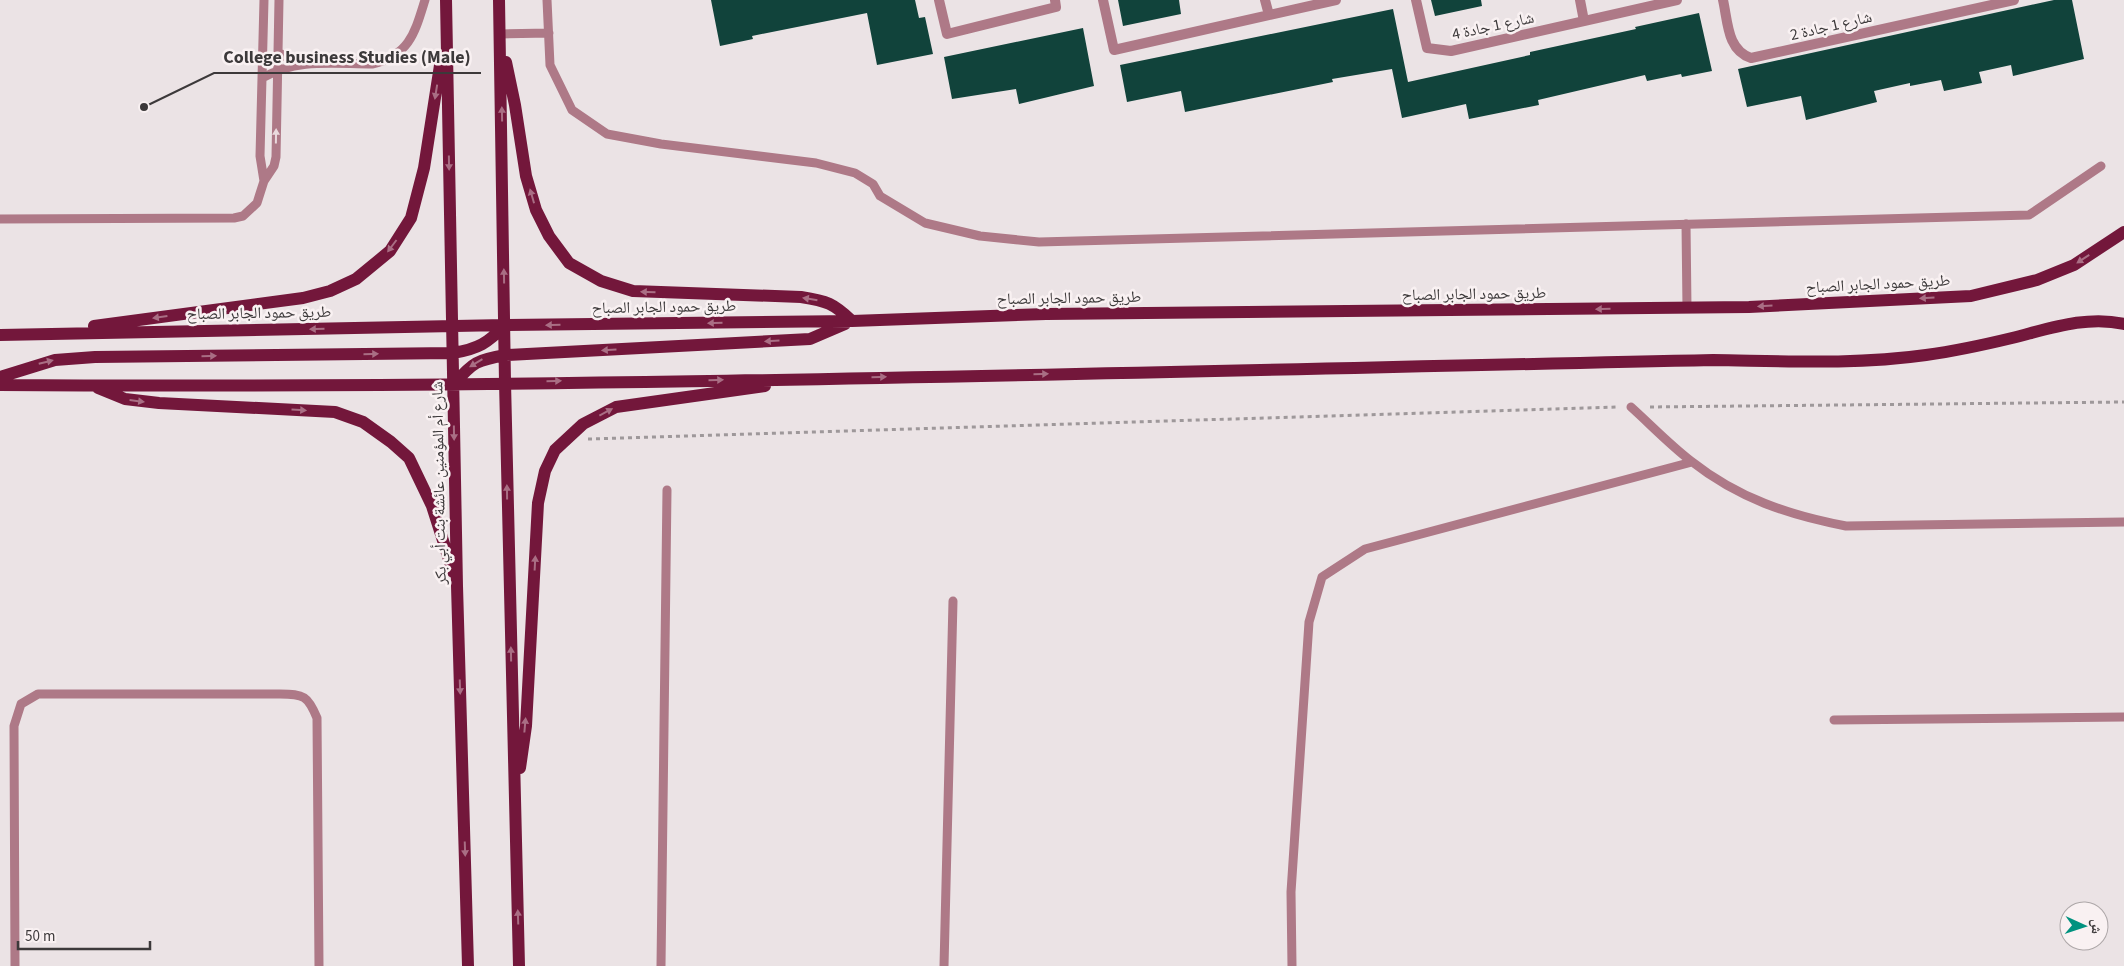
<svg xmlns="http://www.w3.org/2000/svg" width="2124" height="966" viewBox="0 0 2124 966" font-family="'Source Sans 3','Noto Naskh Arabic',sans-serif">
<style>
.building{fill:#11433b}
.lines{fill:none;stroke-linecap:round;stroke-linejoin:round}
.path{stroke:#9e989a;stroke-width:3;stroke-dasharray:4 4;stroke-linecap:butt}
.service{stroke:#ae7987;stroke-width:9}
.minor{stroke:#ae7987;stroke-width:10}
.primary{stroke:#73173b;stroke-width:12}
.oneway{fill:#a96e84}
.oneway2{fill:#ead9dd}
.labels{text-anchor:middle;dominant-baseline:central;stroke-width:5;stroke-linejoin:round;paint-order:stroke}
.street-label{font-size:16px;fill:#3c393a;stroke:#f9f1f2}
.leader{fill:none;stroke:#3c393a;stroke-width:2}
.callout-dot{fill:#3c393a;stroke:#f9f1f2;stroke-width:2}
.callout-label{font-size:18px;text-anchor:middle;font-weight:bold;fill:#3c393a;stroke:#f9f1f2;stroke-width:5;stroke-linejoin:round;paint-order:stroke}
</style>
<rect width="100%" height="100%" fill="#ebe3e5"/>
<path class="building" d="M 711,0 L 915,0 L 919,18 L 925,17 L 933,54 L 877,65 L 867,13 L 752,36 L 753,39 L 720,46 Z
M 1118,0 L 1179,0 L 1181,14 L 1123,26 Z
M 1431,0 L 1481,0 L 1482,6 L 1435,16 Z
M 2054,0 L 2072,0 L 2084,59 L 2013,76 L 2011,65 L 1979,72 L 1982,83 L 1944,91 L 1941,80 L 1910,86 L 1910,83 L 1874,91 L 1877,102 L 1806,120 L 1801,96 L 1747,107 L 1738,69 Z
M 1393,9 L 1408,82 L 1530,55 L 1530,52 L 1636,29 L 1635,27 L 1699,13 L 1712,71 L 1682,77 L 1681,74 L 1647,81 L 1645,75 L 1538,100 L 1539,105 L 1469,119 L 1466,104 L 1402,118 L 1392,69 L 1332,79 L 1333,82 L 1185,112 L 1181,91 L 1127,102 L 1120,65 Z
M 1083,28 L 1094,86 L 1019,104 L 1016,89 L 952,99 L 944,57 Z"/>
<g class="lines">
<path class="path" d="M 1650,407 L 2124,402
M 588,439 L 1618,407"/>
<path class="service" d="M 264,0 L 260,156 L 264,181
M 547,0 L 550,65 L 572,110 L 607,134 L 661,144 L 816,163 L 855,173 L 873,184 L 880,196 L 925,223 L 980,236 L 1039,242 L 2029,215 L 2101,166
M 500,34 L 549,33
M 278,52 L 298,64
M 262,78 C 298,58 333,64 373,64 C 410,55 415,32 425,0
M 0,219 L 234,218 L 243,216 L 257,203 L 264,181 L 274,166 L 276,157 L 279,0
M 1686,224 L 1687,308
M 1631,407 C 1651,425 1670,445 1691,461 C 1738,498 1788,515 1846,526 L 2124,522
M 1834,720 L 2124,717
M 15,966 L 14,726 L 21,704 L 38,694 L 280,694 C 304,694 308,696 317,718 L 319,966
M 661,966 L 667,490
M 944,966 L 953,601
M 1292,966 L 1291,892 L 1309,622 L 1322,577 L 1365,549 L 1692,462"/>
<path class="minor" d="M 939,0 L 947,34 L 1056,7 L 1055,0
M 1103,0 L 1114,50 L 1336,0
M 1265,0 L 1269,15
M 1416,0 L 1427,48 L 1451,51 L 1677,0
M 1580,0 L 1584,21
M 1723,0 C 1728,22 1727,50 1751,58 L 2014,0"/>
<path class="primary" d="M 446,0 L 457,586 L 468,966
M 499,0 L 505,382 L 519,966
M 506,62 L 515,105 L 526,176 L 536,210 L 549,236 L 569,263 L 601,281 L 633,291 L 801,297 C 827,301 833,303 852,321
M 94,326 L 303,298 L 330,291 L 356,279 L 390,251 L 411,218 L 424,168 L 441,59
M 0,335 L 505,325 L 852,321 L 1046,314 L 1749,307 L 1971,296 L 2037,280 L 2074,265 L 2124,232
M 0,377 L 55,360 L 95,357 L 453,353 C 478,349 488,343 505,325
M 454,384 C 473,362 477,360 506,355 L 810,339 L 845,324
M 0,385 C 571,389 1142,372 1713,360 C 1783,361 1856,365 1926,355 C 1955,351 1983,345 2012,338 C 2048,329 2087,315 2124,324
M 98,388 L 125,399 L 159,403 L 335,412 L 363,422 L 391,442 L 409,458 L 432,506 L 453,572
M 520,768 L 526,726 L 538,503 L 545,471 L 555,450 L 583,424 L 616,407 L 765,386"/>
</g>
<defs><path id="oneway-solid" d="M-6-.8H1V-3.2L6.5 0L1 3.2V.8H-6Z" transform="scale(1.25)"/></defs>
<g class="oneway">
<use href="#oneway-solid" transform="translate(436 92) rotate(99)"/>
<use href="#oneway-solid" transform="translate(502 114) rotate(-91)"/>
<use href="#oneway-solid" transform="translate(449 163) rotate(89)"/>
<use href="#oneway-solid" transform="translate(532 196) rotate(-106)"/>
<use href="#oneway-solid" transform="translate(392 246) rotate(127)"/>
<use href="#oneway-solid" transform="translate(2083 259) rotate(147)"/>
<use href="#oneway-solid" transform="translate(504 276) rotate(-91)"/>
<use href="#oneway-solid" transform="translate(648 292) rotate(-178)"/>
<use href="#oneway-solid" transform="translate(1927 298) rotate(177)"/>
<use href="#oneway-solid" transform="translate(810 299) rotate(-171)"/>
<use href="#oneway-solid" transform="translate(1765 306) rotate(177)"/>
<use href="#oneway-solid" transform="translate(1603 309) rotate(179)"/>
<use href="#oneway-solid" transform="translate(160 317) rotate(172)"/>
<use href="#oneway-solid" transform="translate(715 323) rotate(179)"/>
<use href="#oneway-solid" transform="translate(553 325) rotate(179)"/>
<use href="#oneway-solid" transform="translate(317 329) rotate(179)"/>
<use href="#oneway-solid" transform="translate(772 341) rotate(177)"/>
<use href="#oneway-solid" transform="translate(609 350) rotate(177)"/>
<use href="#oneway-solid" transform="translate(371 354) rotate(-1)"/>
<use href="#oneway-solid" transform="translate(209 356) rotate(-1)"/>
<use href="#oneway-solid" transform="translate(46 362) rotate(-14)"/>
<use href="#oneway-solid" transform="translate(476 363) rotate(149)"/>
<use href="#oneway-solid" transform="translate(1041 374) rotate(-1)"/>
<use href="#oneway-solid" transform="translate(879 377) rotate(-1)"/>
<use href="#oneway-solid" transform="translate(716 380) rotate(-1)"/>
<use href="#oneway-solid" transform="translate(554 381) rotate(-1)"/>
<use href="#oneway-solid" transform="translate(137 401) rotate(7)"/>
<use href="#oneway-solid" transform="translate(299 410) rotate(3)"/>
<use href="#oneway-solid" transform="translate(606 412) rotate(-28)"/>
<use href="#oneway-solid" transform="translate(454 433) rotate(89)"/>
<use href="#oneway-solid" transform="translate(507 492) rotate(-91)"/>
<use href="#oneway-solid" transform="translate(535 563) rotate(-87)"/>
<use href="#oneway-solid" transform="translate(511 654) rotate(-91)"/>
<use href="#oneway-solid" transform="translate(460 687) rotate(88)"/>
<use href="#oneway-solid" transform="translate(525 725) rotate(-85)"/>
<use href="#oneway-solid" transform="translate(465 849) rotate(88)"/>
<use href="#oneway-solid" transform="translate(518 917) rotate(-92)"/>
</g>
<use class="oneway2" href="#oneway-solid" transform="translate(276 136) rotate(-89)"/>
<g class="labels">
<g class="street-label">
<text transform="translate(1493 26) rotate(-12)">شارع 1 جادة 4</text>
<text transform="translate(1831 26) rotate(-13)">شارع 1 جادة 2</text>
<text transform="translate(1878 284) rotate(-3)">طريق حمود الجابر الصباح</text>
<text transform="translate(1474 294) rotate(-1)">طريق حمود الجابر الصباح</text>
<text transform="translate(1069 298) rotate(-1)">طريق حمود الجابر الصباح</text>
<text transform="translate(664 307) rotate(-1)">طريق حمود الجابر الصباح</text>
<text transform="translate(259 313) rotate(-1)">طريق حمود الجابر الصباح</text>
<text transform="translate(439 483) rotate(-91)">شارع أم المؤمنين عائشة بنت أبي بكر</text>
</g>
</g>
<path class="leader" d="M144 107L214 73H481"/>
<circle class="callout-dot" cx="144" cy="107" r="5"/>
<g class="callout-label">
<text x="347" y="63">College business Studies (Male)</text>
</g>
<g transform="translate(2084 926) rotate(93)"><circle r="24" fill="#f9f1f2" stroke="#ada7a8"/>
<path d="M0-4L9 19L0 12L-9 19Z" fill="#00927f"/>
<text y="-8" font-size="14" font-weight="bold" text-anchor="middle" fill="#3c393a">ش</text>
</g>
<path d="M18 941v8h132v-8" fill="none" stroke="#3c393a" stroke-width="2.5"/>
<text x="25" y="941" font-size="15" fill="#3c393a" stroke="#f9f1f2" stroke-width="4" paint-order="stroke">50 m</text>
</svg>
